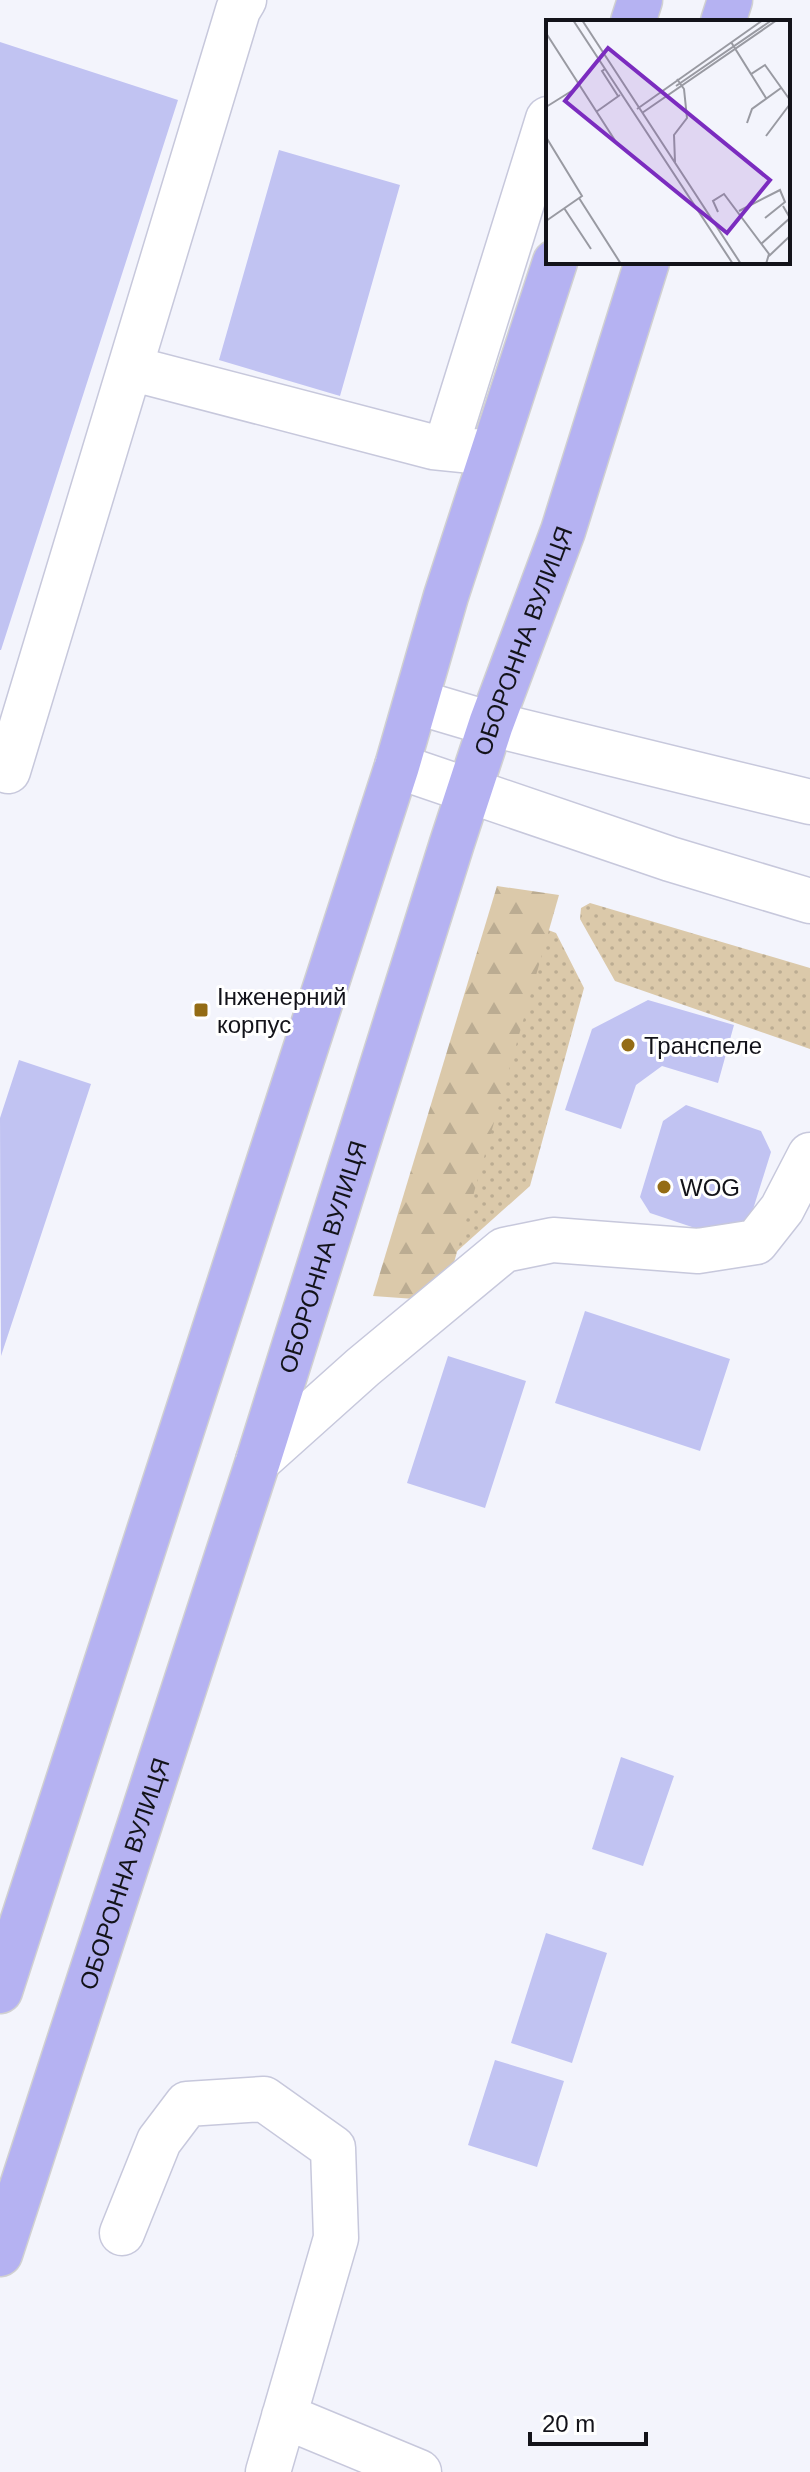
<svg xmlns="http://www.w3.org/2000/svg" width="810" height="2472" viewBox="0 0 810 2472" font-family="Arial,sans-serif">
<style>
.grass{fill:url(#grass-dots)}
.forest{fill:url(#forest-firs)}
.building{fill:#c1c3f2}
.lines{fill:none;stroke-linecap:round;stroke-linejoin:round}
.minor-casing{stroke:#c7c8dc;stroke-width:47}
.major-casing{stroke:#d0d0d1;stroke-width:47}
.minor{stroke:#fff;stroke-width:44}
.major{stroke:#b5b2f2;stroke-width:44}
.poi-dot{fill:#946c15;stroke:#fff;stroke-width:3}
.labels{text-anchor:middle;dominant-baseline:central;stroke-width:6;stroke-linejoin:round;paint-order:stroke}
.street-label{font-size:24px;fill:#13131a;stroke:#fff}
.poi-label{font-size:24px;fill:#13131a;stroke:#fff;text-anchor:start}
.inset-road{fill:none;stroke:#999aa2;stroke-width:2}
.view{fill:#7b2cbf;fill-opacity:0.15;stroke:#7b2cbf;stroke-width:4}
.inset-edge{fill:none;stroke:#13131a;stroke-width:4}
</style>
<defs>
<pattern id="grass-dots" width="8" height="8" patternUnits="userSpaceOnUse" patternTransform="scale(2)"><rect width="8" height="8" fill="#dbc9aa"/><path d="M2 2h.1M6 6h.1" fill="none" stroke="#bbac92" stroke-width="1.8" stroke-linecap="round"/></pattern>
<pattern id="forest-firs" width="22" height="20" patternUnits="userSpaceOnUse" patternTransform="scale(2)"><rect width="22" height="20" fill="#dbc9aa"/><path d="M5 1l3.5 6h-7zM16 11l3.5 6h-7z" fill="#bbac92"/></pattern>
</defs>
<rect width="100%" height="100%" fill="#f3f4fc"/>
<path class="grass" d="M 590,903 L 810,968 L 810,1049 L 615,981 L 580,919 L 581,908 Z
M 543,928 L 556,933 L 584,988 L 530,1186 L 455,1253 Z"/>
<path class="forest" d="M 497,886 L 559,895 L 443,1301 L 373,1296 Z"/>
<path class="building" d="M 0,42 L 178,100 L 1,650 L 0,650 Z
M 279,150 L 400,185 L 340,396 L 219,360 Z
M 648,1000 L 734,1025 L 718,1083 L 662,1066 L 636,1085 L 621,1129 L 565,1110 L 592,1029 Z
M 19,1060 L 91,1084 L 1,1356 L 0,1118 Z
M 686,1105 L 761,1131 L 771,1152 L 745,1235 L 731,1240 L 650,1213 L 640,1197 L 663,1121 Z
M 585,1311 L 730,1359 L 700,1451 L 555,1403 Z
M 448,1356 L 526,1381 L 485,1508 L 407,1483 Z
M 621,1757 L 674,1776 L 643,1866 L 592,1849 Z
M 546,1933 L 607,1953 L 572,2063 L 511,2043 Z
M 495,2060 L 564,2081 L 537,2167 L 468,2145 Z"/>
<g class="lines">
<defs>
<path id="minor" d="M 130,368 L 433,447 L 492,453
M 446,447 L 548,119
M 417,702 L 491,724 L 810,802
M 397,766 L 670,859 L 810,901
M 8,771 L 238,10 L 244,0
M 258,1461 L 363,1367 L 504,1250 L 553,1240 L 698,1251 L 756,1242 L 782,1209 L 810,1155
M 122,2233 L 159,2141 L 187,2104 L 264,2099 L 333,2148 L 336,2238 L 268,2472
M 284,2416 L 419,2472"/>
<g id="major">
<path d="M 633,22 L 640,0"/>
<path d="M 723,22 L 730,0"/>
<path d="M 0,1991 L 397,766 L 446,596 L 555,262"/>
<path id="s1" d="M 0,2254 L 258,1461 L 452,843 L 491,724 L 563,531 L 647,262"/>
</g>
</defs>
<use href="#minor" class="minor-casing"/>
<use href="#major" class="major-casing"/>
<use href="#minor" class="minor"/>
<use href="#major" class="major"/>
</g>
<g class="poi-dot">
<rect x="193" y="1002" width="16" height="16" rx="4"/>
<circle cx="628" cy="1045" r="8"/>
<circle cx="664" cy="1187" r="8"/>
</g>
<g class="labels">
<g class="street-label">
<text stroke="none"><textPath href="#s1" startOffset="1696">ОБОРОННА ВУЛИЦЯ</textPath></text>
<text stroke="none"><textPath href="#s1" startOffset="1048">ОБОРОННА ВУЛИЦЯ</textPath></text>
<text stroke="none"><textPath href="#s1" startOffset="400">ОБОРОННА ВУЛИЦЯ</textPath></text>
</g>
<g class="poi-label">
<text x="217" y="996">Інженерний<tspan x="217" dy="28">корпус</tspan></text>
<text x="644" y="1045">Транспеле</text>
<text x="680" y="1187">WOG</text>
</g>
</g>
<g transform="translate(546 20)">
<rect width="244" height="244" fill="#f3f4fc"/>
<path class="inset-road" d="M 27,0 L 187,244M 36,0 L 195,244M 0,13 L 70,122M 185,22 L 205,54 L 219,45 L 244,80M 59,49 L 56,51 L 72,76M 205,54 L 220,78M 130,66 L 226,0M 0,87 L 32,67M 91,89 L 217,0M 50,92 L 74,75M 96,93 L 231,0M 201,103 L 206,89 L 235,68M 220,116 L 244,84M 0,117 L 36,176 L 0,201M 129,142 L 128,115 L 141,98 L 138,69 L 131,59M 33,178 L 75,244M 18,188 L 45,229M 193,191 L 234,170 L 239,182 L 219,198M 172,192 L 167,181 L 178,174 L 223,234 L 220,244M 215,224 L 244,198 L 237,186M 223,236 L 244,216"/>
<path class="view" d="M 62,28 L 224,160 L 181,213 L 19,81 Z"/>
<rect width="244" height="244" class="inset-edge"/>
</g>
<path d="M530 2432v12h116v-12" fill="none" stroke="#13131a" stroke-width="4"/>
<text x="542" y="2432" font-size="24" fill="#13131a" stroke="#ffffff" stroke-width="6" paint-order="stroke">20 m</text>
</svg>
